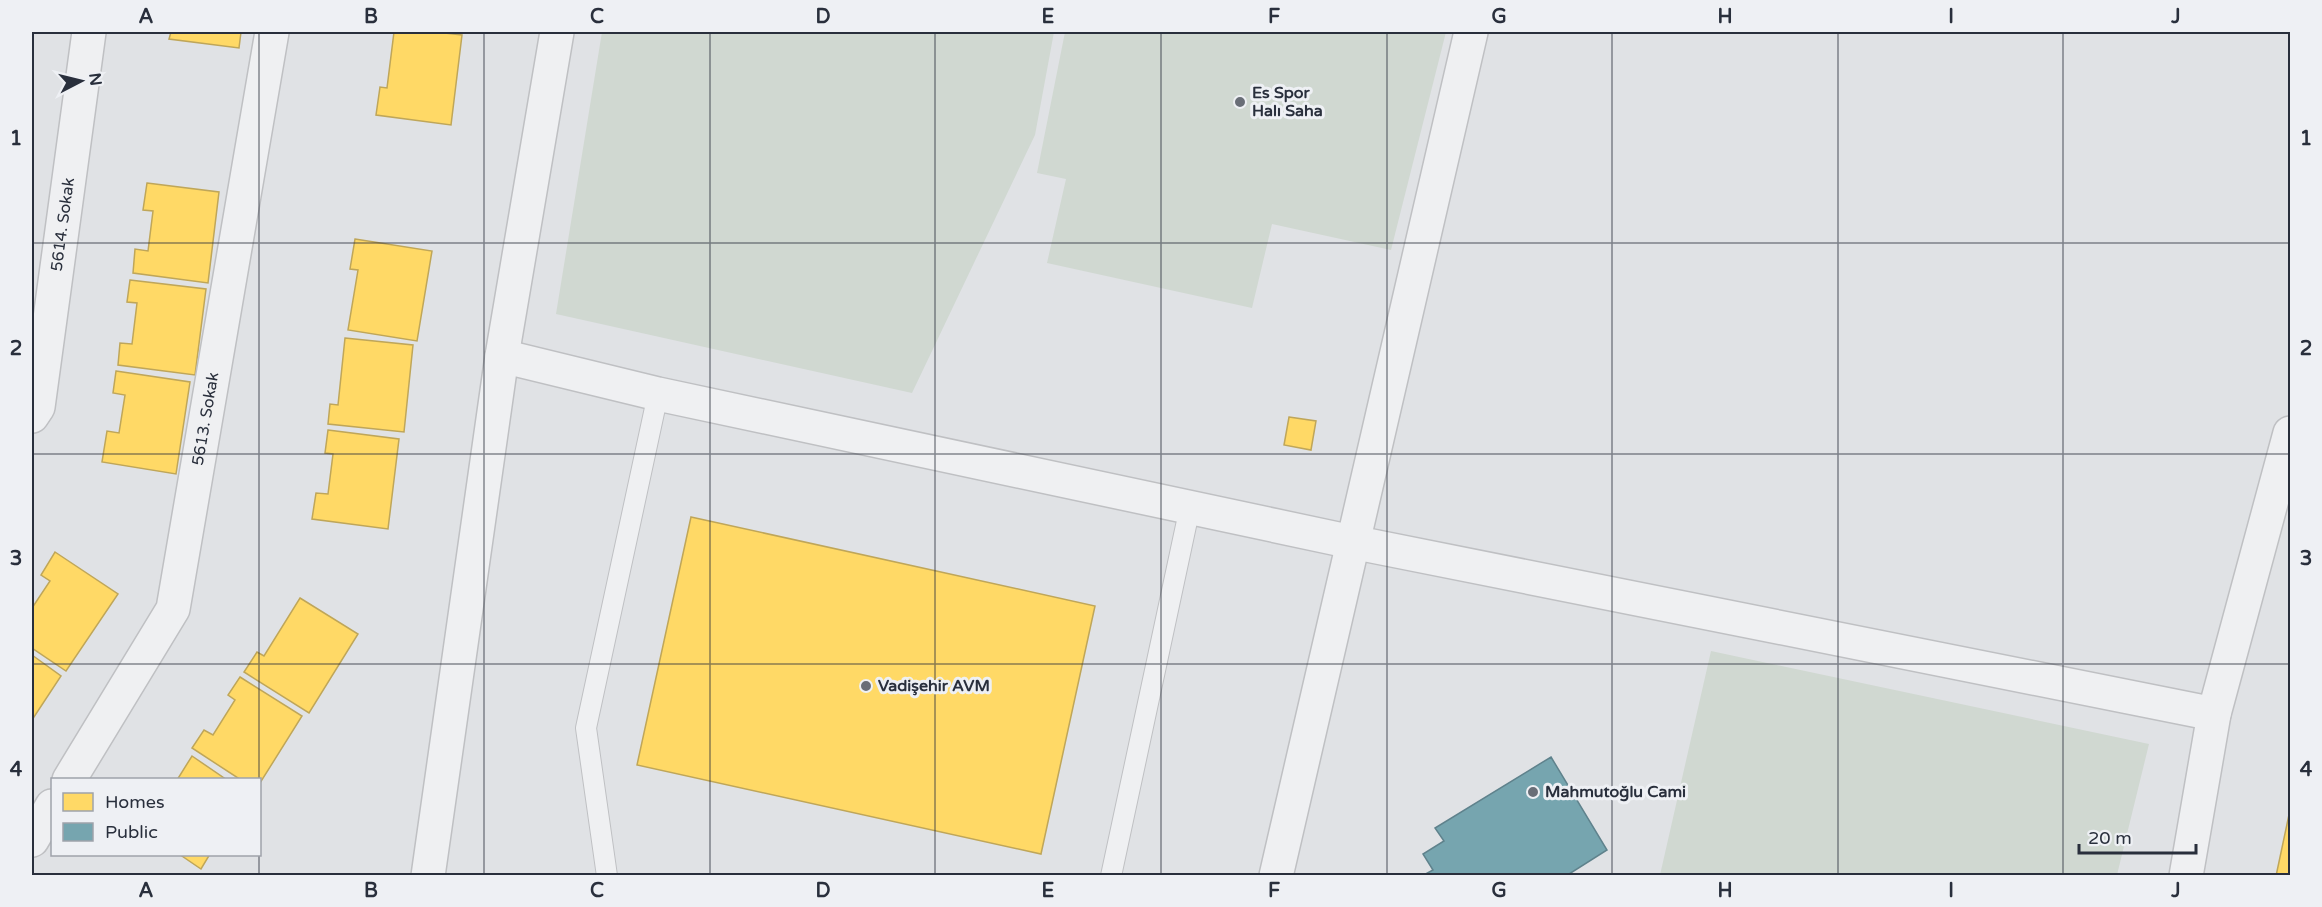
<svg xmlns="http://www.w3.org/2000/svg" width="2322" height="907" viewBox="0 0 2322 907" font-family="'Varela Round',sans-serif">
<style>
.green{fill:#d0d8d1}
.homes{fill:#ffd966;stroke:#bfa659;stroke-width:1.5}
.public{fill:#76a5af;stroke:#5f828c;stroke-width:1.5}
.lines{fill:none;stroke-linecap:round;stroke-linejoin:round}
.lane-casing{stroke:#bfc0c3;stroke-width:22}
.street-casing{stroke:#bfc0c3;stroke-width:36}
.lane{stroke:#eff0f2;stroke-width:20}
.street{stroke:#eff0f2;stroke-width:33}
.grid{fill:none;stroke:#292f3c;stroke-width:1.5;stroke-opacity:0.55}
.poi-dot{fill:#696e77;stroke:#eef0f4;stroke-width:2}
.labels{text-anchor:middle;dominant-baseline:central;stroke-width:6;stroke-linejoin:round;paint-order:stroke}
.poi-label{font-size:16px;font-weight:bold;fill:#292f3c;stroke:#eef0f4;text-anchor:start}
.street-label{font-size:16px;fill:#292f3c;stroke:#eef0f4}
.neatline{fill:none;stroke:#292f3c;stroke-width:2}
.grid-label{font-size:20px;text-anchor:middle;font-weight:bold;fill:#292f3c}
</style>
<rect width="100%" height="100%" fill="#e0e2e5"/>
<path class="green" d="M 602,32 L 1054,32 L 1035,135 L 912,393 L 556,314 Z
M 1065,32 L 1446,32 L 1391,250 L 1272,224 L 1252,308 L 1047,263 L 1066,179 L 1037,173 Z
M 1711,651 L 2149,744 L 2117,875 L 1660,875 Z"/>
<path class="homes" d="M 171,32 L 241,32 L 239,48 L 169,39 Z
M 394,32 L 436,32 L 462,35 L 451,125 L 376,115 L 380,87 L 387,88 Z
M 147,183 L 219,192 L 208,283 L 133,273 L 135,249 L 148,251 L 153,211 L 143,210 Z
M 355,239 L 432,251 L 417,341 L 348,330 L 358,270 L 350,269 Z
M 130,280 L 206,289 L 195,375 L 118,365 L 120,343 L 132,344 L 137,303 L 127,302 Z
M 345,338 L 413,345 L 404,432 L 328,424 L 330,404 L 338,405 Z
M 116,371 L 190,382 L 176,474 L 102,462 L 107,431 L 119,433 L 125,395 L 113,393 Z
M 1289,417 L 1316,421 L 1311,450 L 1284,445 Z
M 328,430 L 399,439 L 388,529 L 312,519 L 316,493 L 328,494 L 333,454 L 325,453 Z
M 691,517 L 1095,606 L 1041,854 L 637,765 Z
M 55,552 L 118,594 L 66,671 L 32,648 L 32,608 L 50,581 L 41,575 Z
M 300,598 L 358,634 L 309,713 L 244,672 L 257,652 L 264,656 Z
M 32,655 L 61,676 L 32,720 Z
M 240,677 L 302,716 L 260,783 L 260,780 L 241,780 L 192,748 L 204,730 L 213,735 L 235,700 L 228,695 Z
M 192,756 L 227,780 L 177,780 Z
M 2290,810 L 2290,876 L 2276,876 Z
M 179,854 L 210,854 L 201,869 Z"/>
<path class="public" d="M 1551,757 L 1607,850 L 1566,876 L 1422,876 L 1433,870 L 1423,854 L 1444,841 L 1435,828 Z"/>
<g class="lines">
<defs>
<path id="lane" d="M 607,876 L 586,728 L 658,394
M 1111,876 L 1190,507"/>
<g id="street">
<path d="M 502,356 L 658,394 L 1352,542 L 2214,714"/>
<path id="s1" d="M 32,416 L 38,407 L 89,32"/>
<path id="s2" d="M 69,780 L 173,609 L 272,32"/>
<path d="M 32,840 L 52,806"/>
<path d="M 428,876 L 502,356 L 557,32"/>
<path d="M 1276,876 L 1471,32"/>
<path d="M 2186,876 L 2214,714 L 2290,433"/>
</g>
</defs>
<use href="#lane" class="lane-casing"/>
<use href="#street" class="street-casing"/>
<use href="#lane" class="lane"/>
<use href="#street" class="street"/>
</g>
<path class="grid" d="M 259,32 L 259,780M 484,32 L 484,876M 710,32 L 710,876M 935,32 L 935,876M 1161,32 L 1161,876M 1387,32 L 1387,876M 1612,32 L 1612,876M 1838,32 L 1838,876M 2063,32 L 2063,876M 32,243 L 2290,243M 32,454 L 2290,454M 32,664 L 2290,664M 259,854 L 259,876"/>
<g class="poi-dot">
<circle cx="1240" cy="102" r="6"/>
<circle cx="866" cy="686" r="6"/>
<circle cx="1533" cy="792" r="6"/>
</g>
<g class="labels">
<g class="poi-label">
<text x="1252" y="93">Es Spor<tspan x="1252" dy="18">Halı Saha</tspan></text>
<text x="878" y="686">Vadişehir AVM</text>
<text x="1545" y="792">Mahmutoğlu Cami</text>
</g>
<g class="street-label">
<text stroke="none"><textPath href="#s1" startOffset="195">5614. Sokak</textPath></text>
<text stroke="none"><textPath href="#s2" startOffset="393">5613. Sokak</textPath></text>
</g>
</g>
<rect width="2322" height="907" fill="none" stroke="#eef0f4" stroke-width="66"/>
<rect x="51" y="778" width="210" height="78" fill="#eef0f4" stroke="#9fa3aa" stroke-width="1.5"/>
<rect x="63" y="793" width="30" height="18" fill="#ffd966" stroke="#9fa3aa" stroke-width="1.5"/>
<text x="105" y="808" font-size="18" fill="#292f3c">Homes</text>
<rect x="63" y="823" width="30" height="18" fill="#76a5af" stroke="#9fa3aa" stroke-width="1.5"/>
<text x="105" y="838" font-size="18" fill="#292f3c">Public</text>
<g transform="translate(81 81) rotate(83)" stroke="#eef0f4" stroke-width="4.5" paint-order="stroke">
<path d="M0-4.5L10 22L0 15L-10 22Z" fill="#292f3c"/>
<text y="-9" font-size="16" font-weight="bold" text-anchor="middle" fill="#292f3c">N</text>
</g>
<path d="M2079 844v9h117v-9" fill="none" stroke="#292f3c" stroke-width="3"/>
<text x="2088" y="844" font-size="18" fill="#292f3c" stroke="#eef0f4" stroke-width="4.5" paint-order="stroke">20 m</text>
<rect x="33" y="33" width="2256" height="841" class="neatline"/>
<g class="grid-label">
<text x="146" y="23">A</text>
<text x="371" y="23">B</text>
<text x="597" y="23">C</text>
<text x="823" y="23">D</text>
<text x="1048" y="23">E</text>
<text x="1274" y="23">F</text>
<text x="1499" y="23">G</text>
<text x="1725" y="23">H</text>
<text x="1951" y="23">I</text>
<text x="2176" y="23">J</text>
<text x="16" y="145">1</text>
<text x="2306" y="145">1</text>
<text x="16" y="355">2</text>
<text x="2306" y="355">2</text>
<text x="16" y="565">3</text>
<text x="2306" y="565">3</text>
<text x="16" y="776">4</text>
<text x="2306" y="776">4</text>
<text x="146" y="897">A</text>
<text x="371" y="897">B</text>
<text x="597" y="897">C</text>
<text x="823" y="897">D</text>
<text x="1048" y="897">E</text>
<text x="1274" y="897">F</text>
<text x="1499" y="897">G</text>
<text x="1725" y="897">H</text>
<text x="1951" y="897">I</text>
<text x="2176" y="897">J</text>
</g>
</svg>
